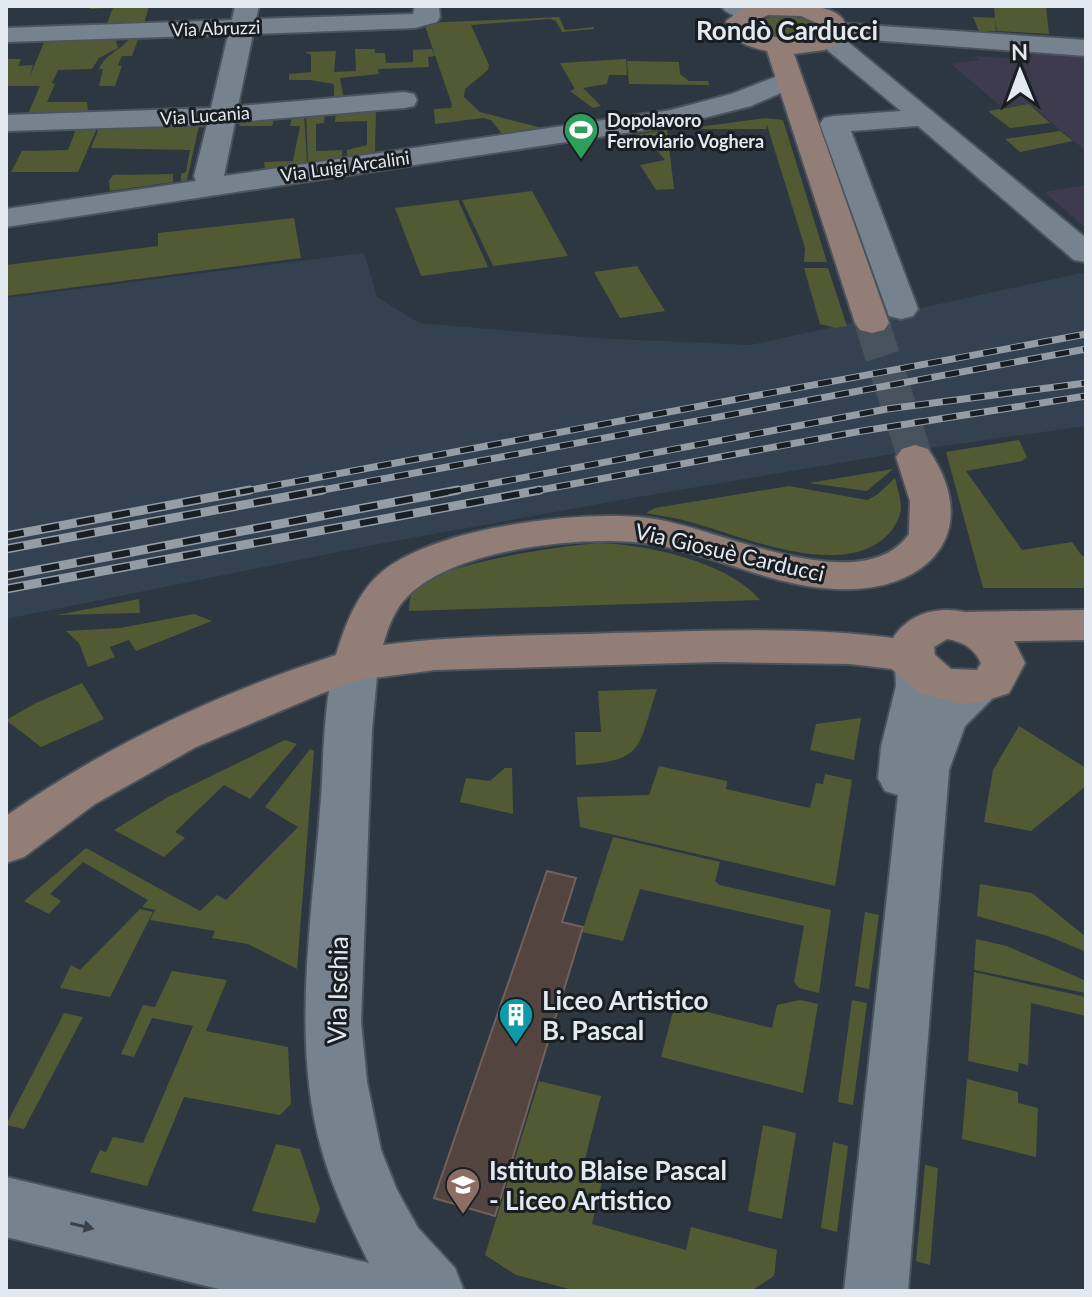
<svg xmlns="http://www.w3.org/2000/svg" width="1092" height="1297" viewBox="0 0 1092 1297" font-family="Lato,sans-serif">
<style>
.built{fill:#334151}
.industrial{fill:#3d3b4d}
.green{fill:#515a33}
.building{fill:#544440;stroke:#71605b;stroke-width:2}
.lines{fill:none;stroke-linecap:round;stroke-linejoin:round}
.secondary-tunnel{stroke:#48525c;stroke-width:35;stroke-dasharray:35 17;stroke-linecap:butt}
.street-casing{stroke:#4b535c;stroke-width:4}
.secondary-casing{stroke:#4b535c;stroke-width:4}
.street{fill:#77828f;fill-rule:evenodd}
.secondary{fill:#927e77;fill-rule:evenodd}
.rail-far1-casing{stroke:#949ca5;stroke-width:7}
.rail-casing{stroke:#949ca5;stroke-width:9}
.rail-far1{stroke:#191e23;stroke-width:5;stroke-dasharray:14;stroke-linecap:butt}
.rail{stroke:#191e23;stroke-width:6;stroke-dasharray:18;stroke-linecap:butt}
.oneway{fill:#3a4149}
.labels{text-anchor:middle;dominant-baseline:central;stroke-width:6;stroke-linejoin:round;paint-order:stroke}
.far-street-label{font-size:18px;fill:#e3e9f0;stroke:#191e23}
.far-poi-label{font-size:18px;font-weight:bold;fill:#e3e9f0;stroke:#191e23;text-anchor:start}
.street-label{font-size:22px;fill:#e3e9f0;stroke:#191e23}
.far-district-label{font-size:26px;font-weight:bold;fill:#e3e9f0;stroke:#191e23}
.near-street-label{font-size:26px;fill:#e3e9f0;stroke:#191e23}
.near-poi-label{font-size:26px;font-weight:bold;fill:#e3e9f0;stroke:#191e23;text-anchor:start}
</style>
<rect width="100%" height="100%" fill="#2d3742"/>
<path class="built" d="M 364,253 L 377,297 L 419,323 L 594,338 L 750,345 L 1086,272 L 1086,426 L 922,449 L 638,497 L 373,545 L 6,619 L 6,298 Z"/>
<path class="industrial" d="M 1030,51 L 1086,56 L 1086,151 L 1029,104 L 1003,108 L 951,64 L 979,60 L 975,56 L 1032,60 Z
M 1086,185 L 1086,228 L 1044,192 Z"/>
<path class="green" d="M 91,6 L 149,6 L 144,24 L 106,26 L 113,8 L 90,9 Z
M 994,6 L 1046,6 L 1049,34 L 997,31 L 995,19 L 996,31 L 979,31 L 973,17 L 995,18 Z
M 776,15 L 804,17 L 816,23 L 817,31 C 801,43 775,41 759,30 L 757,22 Z
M 559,17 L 565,30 L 594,27 L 594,29 L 562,32 L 556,21 L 550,19 L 471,25 L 489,65 L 488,70 L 465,89 L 464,97 L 480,112 L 542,128 L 502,134 L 491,120 L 483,118 L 435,124 L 434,109 L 451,108 L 452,105 L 424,23 Z
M 139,37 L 132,56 L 122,56 L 118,65 L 122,66 L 115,86 L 99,86 L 103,69 L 99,69 C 105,54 120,51 129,39 Z
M 115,38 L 118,48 L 99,58 L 92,69 L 58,70 L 52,83 L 55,84 L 47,102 L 87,102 L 88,111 L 28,114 L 40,86 L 6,86 L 6,59 L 21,59 L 18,66 L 33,65 L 30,76 L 45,40 Z
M 355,49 L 375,49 L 375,53 L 385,53 L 386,63 L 413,62 L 413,50 L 432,49 L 435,56 L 428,57 L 429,67 L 378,69 L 379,74 L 340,78 L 344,100 L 334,101 L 334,84 L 310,80 L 289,80 L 289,74 L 311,72 L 311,55 L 305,52 L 336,51 L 334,72 L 356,71 Z
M 626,59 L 627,75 L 609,75 L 607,84 L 583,88 L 601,106 L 593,108 L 570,91 L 575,89 L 560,63 Z
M 627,61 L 679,62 L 680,74 L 689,81 L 708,81 L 709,85 L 629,84 Z
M 1029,104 L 1050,123 L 1010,128 L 988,111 Z
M 376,108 L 375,153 L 347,157 L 347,150 L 367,145 L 367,121 L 335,122 L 336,111 Z
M 325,111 L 324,123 L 316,124 L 316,151 L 342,150 L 342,157 L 308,162 L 306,112 Z
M 304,113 L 307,163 L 265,169 L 264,162 L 293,161 L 300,126 L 290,126 L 292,117 L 275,117 L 272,126 L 239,126 L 241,116 Z
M 766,118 L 783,120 L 827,262 L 804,262 L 805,248 L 767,125 L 766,129 L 683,129 Z
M 199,126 L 187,180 L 181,181 L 181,174 L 186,172 L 190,150 L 91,148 L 99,128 Z
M 97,128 L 78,172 L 11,172 L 22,151 L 68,150 L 76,129 Z
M 667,130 L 674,189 L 656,190 L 640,165 L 665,160 L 647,138 L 630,140 L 627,136 Z
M 1060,131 L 1073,141 L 1020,152 L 1005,139 Z
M 173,174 L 173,182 L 110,191 L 109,181 L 113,175 Z
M 532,191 L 568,256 L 493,266 L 462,200 Z
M 458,200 L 488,267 L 421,276 L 395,208 Z
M 294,218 L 301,258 L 6,296 L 6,265 L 158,246 L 158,233 Z
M 637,266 L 665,311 L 620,318 L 594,272 Z
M 804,268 L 828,268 L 847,326 L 836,328 L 820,324 Z
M 1019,440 L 1027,457 L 1022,461 L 966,471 L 1022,550 L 1072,542 L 1082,556 L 1086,556 L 1086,588 L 983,588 L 946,452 Z
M 893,469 L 867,491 L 809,483 Z
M 895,478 C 897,487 901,498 901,508 C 901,515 896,524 892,530 C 850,583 746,538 694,523 C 678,518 662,516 646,513 L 655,508 L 789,486 L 867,500 L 878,494 Z
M 598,543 C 646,544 729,562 760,600 L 409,611 C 409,603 410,594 416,588 C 441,563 560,546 598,543 Z
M 139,599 L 140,613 L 57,615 Z
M 194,614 L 212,621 L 136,651 L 129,640 L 110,647 L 115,657 L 88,667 L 79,643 L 66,631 L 120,628 Z
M 82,683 L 104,719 L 41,747 L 6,720 L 36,703 Z
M 657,689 C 637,750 645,761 576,765 L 575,732 L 601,732 L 598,691 Z
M 861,718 L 854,760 L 810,750 L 816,724 Z
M 1019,726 L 1086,768 L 1086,786 L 1031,831 L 984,822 L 993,770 Z
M 285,740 L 297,744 L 250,799 L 224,785 L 175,832 L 185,838 L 164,857 L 114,830 L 168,797 Z
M 310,749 L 314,751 L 297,969 L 248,944 L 212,938 L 215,931 L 150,920 L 155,910 L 142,907 L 148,900 L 83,862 L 50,894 L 61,901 L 49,914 L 24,901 L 86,848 L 200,911 L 217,895 L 226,900 L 298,827 L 265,807 Z
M 659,766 L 727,781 L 726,789 L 810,808 L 816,783 L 823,784 L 825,774 L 852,780 L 835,886 L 580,827 L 577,797 L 649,795 Z
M 505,768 L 512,768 L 513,814 L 460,802 L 466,778 L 490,781 Z
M 613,837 L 720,862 L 715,881 L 719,885 L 831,910 L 819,993 L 799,988 L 794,982 L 804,926 L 640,889 L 623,941 L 582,932 Z
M 980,884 L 1032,893 L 1086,937 L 1086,952 L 1048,936 L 977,916 Z
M 140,909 L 153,912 L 110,997 L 60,988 L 71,965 L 80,970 Z
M 865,912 L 879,915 L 869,989 L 855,986 Z
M 976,939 L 1007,946 L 1086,981 L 1086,993 L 974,970 Z
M 172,971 L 227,980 L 206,1031 L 288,1047 L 291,1104 L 280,1115 L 184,1097 L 147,1186 L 90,1172 L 100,1150 L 106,1152 L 113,1137 L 143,1143 L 193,1026 L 152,1018 L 134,1057 L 121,1054 L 143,1005 L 155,1007 Z
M 974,972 L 1086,997 L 1086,1016 L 1031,1003 L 1028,1065 L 1019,1063 L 1018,1072 L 968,1061 Z
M 800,1000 L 818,1004 L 803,1093 L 661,1057 L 675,1004 L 772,1028 L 777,1005 Z
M 852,1000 L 867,1003 L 853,1105 L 838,1102 Z
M 64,1013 L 83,1017 L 24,1129 L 6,1125 Z
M 967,1079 L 1018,1092 L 1018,1103 L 1038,1108 L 1036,1157 L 962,1139 Z
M 539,1081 L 601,1096 L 583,1167 L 604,1173 L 592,1224 L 686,1250 L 691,1227 L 777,1250 L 774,1276 L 751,1291 L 577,1291 L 516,1275 L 485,1255 Z
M 763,1125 L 796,1133 L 782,1219 L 748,1211 Z
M 833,1142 L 848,1146 L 837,1232 L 821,1228 Z
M 276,1144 L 300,1149 L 320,1209 L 315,1223 L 252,1211 Z
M 925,1165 L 938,1168 L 930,1265 L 916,1261 Z"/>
<path class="building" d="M 547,871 L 576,878 L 562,922 L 583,927 L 495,1216 L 434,1198 Z"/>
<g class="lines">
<path class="secondary-tunnel" d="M 872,323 L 915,457"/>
<defs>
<path id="street" d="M 235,6 L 259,6 L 256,19 L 413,14 L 415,6 L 439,6 L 440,17 L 437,22 L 415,28 L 253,34 L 238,106 L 404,92 L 414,94 L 417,100 L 414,106 L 404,108 L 235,122 L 224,176 L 671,110 L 731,94 L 788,72 L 797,74 L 801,80 L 797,86 L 751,106 L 672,126 L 6,227 L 6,209 L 196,181 L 194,176 L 207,125 L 6,131 L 6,115 L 211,108 L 228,35 L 6,42 L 6,28 L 232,20 Z
M 721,6 L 757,6 L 763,12 L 760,17 C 748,20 728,17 721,6 Z
M 837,23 L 1086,40 L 1086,56 L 843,38 L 1086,238 L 1086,262 L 1074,260 L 918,126 L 851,131 L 918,309 L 913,316 L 901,319 L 889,316 L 820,124 L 824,118 L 834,116 L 901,111 L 820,44 L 816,39 L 820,34 L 826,32 L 828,25 Z
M 356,649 L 372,654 L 378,665 L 372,730 L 361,1022 L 367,1082 L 381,1150 L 397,1190 L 418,1228 L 455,1268 L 464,1291 L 227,1291 L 6,1237 L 6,1177 L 369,1263 C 351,1227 333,1190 322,1151 C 290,1041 313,911 321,798 C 324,761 323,684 340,654 Z
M 917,650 L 933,655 L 939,666 L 940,692 C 957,676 969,670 991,676 L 998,688 L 991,700 L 965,726 L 949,770 L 908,1291 L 844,1291 L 898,795 L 885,791 L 878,778 L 881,747 L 896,686 L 895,666 L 901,655 Z"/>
<path id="secondary" d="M 746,6 C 770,6 822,0 840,16 C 845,20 846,27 848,33 L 835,45 L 824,50 L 794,54 L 889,323 L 884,330 L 872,333 L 860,330 L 855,323 L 767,51 C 746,46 732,42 726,21 ZM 768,15 L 801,16 L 821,25 L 823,31 C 802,45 774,39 753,29 L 751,23 Z
M 915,445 L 928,449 C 986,534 925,594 835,589 C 770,586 714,554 651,544 C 587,534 454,548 407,597 C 394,610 388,628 383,645 C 459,635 537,636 614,633 C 707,631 801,626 893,638 C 909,613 938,606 965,612 L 1086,610 L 1086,640 L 1014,641 L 1025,663 L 1009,693 L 982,702 L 959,704 L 919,693 L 892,669 L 850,664 L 717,662 L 435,670 L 359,680 L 323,693 L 196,747 L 95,804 L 24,857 L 6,863 L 6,816 C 107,745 219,693 336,655 C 345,625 358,591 383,571 C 439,527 579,510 648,518 C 713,525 861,603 909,534 L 910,501 L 896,457 L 902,449 ZM 947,639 C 962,641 975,649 981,663 L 977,670 L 951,669 L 935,655 L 934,647 Z"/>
</defs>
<use href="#street" class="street-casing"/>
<use href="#secondary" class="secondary-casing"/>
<use href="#street" class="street"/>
<use href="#secondary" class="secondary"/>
<defs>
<path id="rail-far1" d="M 240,492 L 1086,334
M 312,492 L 1086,349
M 447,492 L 887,409 L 1086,383
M 529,492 L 856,432 L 1086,396"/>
<path id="rail" d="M 6,536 L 250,490
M 6,549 L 323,490
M 6,576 L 458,490
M 6,589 L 540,490"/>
</defs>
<use href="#rail-far1" class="rail-far1-casing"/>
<use href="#rail" class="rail-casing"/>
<use href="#rail-far1" class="rail-far1"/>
<use href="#rail" class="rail"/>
</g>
<defs><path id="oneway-solid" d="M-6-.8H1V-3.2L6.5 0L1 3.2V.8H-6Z" transform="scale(2)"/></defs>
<use class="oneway" href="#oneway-solid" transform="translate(82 1226) rotate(13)"/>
<defs>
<symbol id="stadium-pin" viewBox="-11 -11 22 30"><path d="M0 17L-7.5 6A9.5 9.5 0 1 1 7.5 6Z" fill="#2e9e5b" stroke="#191e23"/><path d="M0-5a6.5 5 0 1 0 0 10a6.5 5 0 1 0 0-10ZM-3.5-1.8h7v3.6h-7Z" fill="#fff"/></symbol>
<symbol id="building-pin" viewBox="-11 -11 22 30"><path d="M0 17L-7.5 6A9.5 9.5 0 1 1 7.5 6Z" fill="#0f9aa8" stroke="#191e23"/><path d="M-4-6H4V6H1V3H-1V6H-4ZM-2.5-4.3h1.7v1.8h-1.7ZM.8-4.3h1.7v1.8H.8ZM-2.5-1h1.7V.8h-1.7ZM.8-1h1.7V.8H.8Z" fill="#fff"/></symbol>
<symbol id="school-pin" viewBox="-11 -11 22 30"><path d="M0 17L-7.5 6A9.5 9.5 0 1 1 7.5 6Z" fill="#8d6e63" stroke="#191e23"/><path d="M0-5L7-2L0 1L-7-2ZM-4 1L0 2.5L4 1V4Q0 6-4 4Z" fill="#fff"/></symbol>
</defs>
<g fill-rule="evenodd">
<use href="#stadium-pin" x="561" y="110" width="40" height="54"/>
<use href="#building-pin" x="496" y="995" width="40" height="54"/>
<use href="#school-pin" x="443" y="1165" width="40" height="54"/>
</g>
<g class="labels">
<g class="far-street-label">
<text transform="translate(216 28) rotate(-2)">Via Abruzzi</text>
<text transform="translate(205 115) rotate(-4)">Via Lucania</text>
<text transform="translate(345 166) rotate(-8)">Via Luigi Arcalini</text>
</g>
<g class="far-poi-label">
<text x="607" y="120">Dopolavoro<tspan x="607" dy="21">Ferroviario Voghera</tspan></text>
</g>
<g class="street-label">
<text transform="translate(730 552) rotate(13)">Via Giosuè Carducci</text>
</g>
<g class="far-district-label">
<text x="787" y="30">Rondò Carducci</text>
</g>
<g class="near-street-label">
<text transform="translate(337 990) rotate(-89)">Via Ischia</text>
</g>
<g class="near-poi-label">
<text x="542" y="1000">Liceo Artistico<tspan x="542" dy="30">B. Pascal</tspan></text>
<text x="489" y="1170">Istituto Blaise Pascal<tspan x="489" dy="30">- Liceo Artistico</tspan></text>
</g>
</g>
<rect width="1092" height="1297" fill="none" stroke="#e3e9f0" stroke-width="16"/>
<g transform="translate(1020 72) rotate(359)" stroke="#191e23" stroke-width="6" paint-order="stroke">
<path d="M0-6L14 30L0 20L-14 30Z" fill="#e3e9f0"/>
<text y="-12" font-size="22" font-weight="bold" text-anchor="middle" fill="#e3e9f0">N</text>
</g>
</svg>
